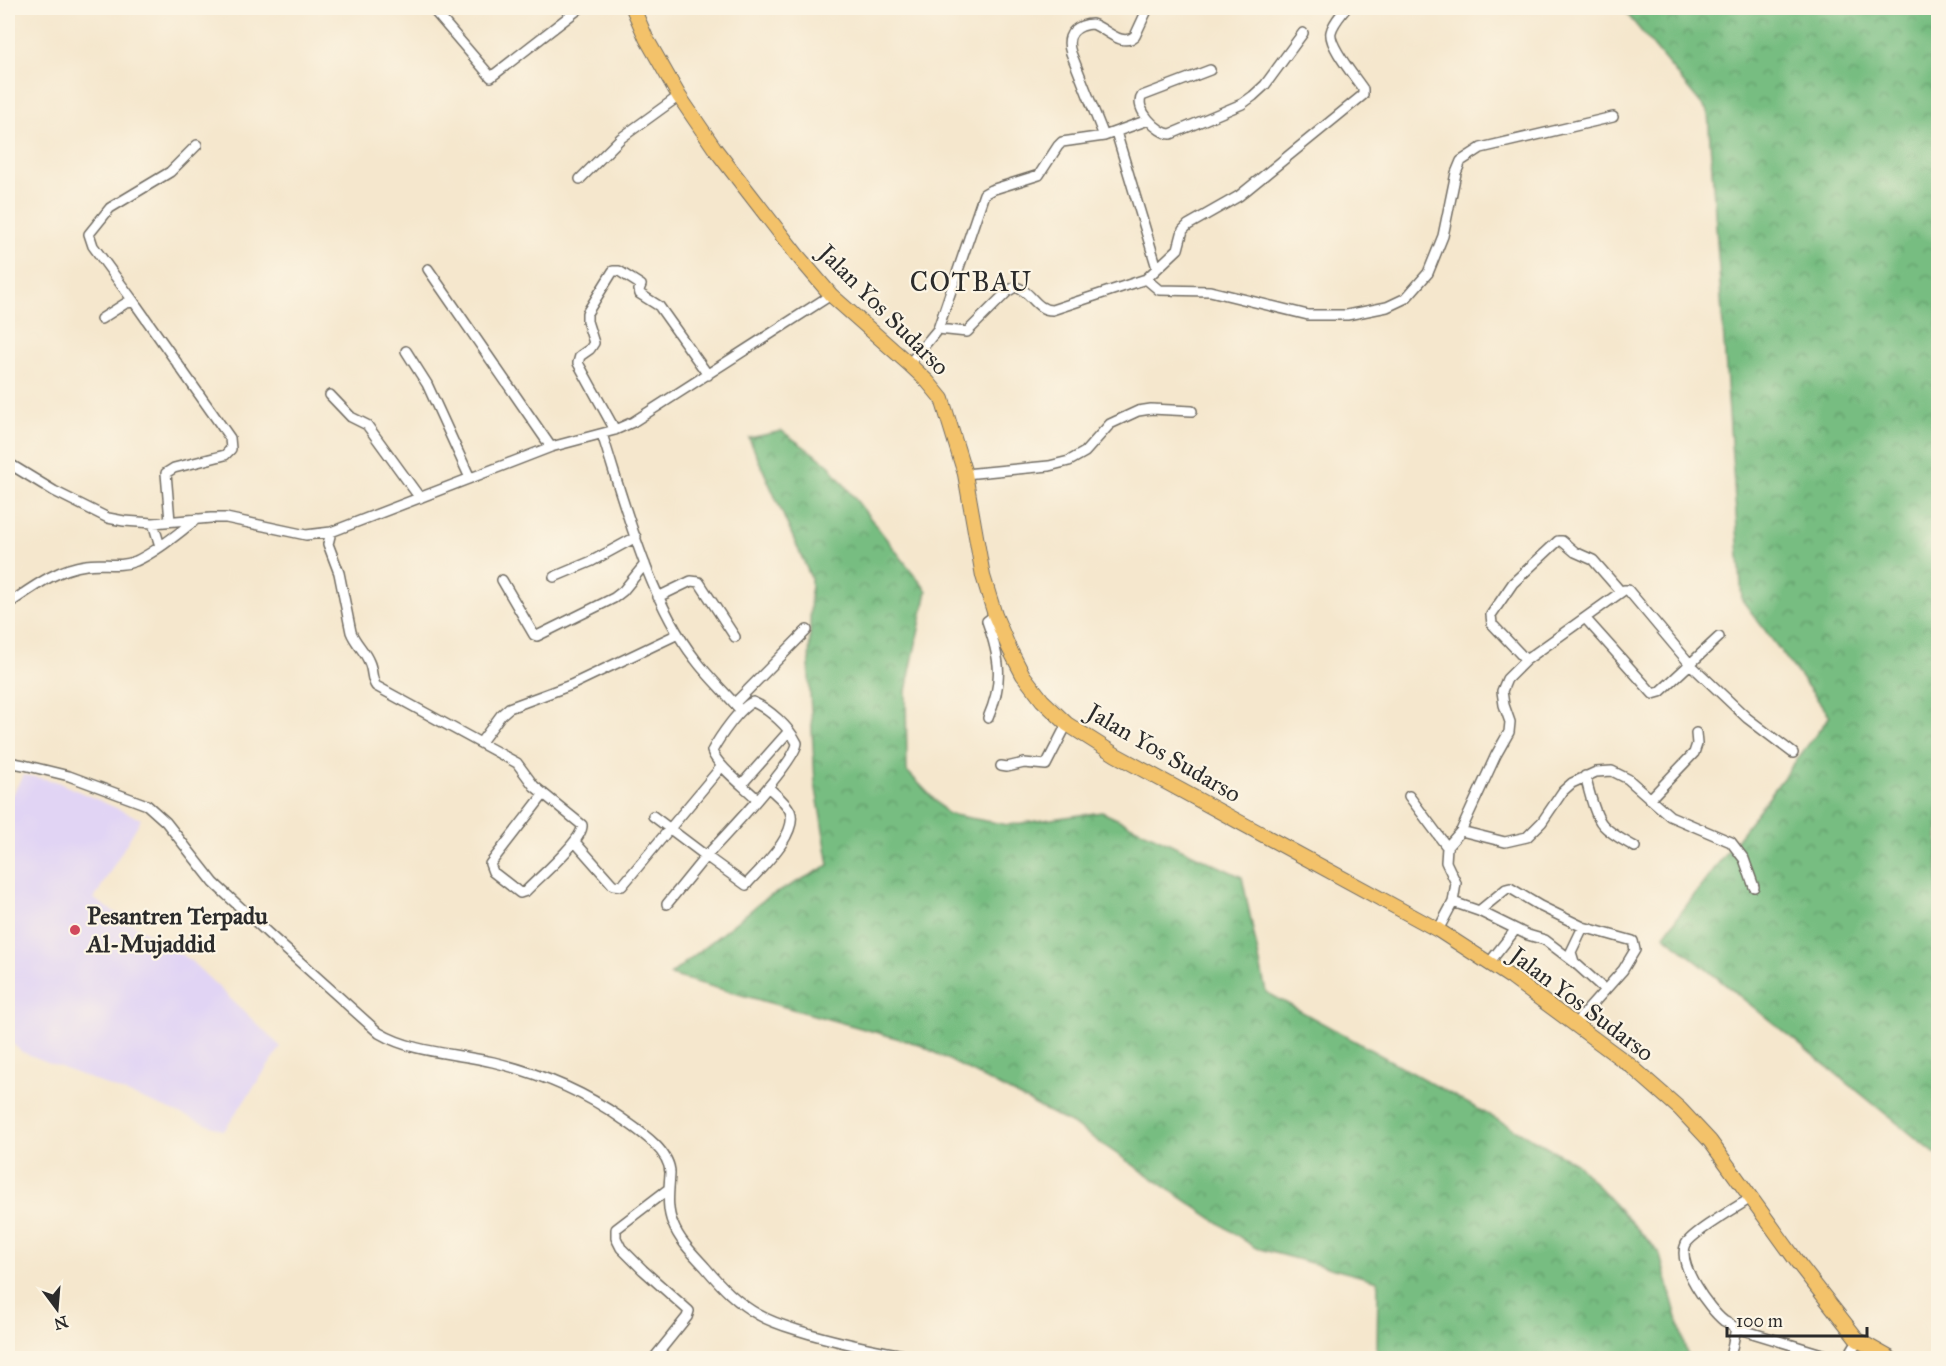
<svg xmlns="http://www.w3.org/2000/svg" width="1946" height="1366" viewBox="0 0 1946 1366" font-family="'IM FELL Great Primer',serif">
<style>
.built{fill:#e1d4f4}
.forest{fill:url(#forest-crowns);stroke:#517456;stroke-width:1.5}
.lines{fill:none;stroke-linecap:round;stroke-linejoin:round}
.minor-casing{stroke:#726d64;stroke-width:12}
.highway-casing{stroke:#726d64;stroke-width:16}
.minor{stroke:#fff;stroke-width:9}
.highway{stroke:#f3c26a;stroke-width:14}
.poi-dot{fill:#d1495b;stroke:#fcf5e5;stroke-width:2}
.labels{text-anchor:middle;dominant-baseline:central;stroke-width:4.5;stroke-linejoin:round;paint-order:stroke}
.street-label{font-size:24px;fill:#2b2b2b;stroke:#fcf5e5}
.poi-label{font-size:24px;font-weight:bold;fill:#2b2b2b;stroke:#fcf5e5;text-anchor:start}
.quarter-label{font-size:27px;letter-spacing:1.5px;fill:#2b2b2b;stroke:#fcf5e5}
</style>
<defs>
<pattern id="forest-crowns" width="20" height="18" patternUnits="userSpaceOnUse" patternTransform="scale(1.5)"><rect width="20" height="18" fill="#77bd81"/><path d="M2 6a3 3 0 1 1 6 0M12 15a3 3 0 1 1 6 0" fill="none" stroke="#629a6a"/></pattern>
</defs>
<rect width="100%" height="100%" fill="#fcf5e5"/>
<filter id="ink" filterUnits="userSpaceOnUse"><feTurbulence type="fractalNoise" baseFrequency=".0167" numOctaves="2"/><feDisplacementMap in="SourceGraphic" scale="12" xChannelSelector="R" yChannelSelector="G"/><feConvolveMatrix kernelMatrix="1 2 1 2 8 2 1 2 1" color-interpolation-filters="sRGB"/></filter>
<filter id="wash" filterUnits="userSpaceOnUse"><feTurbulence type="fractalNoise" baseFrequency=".008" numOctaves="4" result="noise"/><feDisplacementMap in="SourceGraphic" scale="24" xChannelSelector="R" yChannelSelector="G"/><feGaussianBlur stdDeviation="1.35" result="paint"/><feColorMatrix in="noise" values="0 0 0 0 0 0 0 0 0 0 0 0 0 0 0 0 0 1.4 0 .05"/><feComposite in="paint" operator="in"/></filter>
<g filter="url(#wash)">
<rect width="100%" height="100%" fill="#f5e7cd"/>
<path class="built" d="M 24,775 L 55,781 L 141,819 L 94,899 L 191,961 L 281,1047 L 224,1131 L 22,1052 L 8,1040 L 8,801 Z"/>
<path class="forest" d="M 1622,8 L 1938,8 L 1938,1156 L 1664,935 L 1830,716 L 1742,600 L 1708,112 Z
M 782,431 L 828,464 L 927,591 L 906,691 L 907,771 L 948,814 L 1008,825 L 1102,812 L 1242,877 L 1266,992 L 1576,1163 L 1659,1252 L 1688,1358 L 1377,1358 L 1378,1281 L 1256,1248 L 1074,1125 L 918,1044 L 670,975 L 765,899 L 829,865 L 815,783 L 809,675 L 811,578 L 749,438 Z"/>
</g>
<g filter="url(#ink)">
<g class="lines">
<defs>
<path id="minor" d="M 432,8 L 491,77 L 580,8
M 1210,70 L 1142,96 C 1133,108 1158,134 1171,134 L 1242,104 L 1253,96 L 1265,85 L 1303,33
M 1116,132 L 1157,268
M 1104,136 L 1071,53 C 1067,41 1069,31 1082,26 C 1085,25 1088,24 1092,24 C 1106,28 1121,48 1135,36 L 1148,8
M 580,179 L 621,138 L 679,96
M 428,269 L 551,447
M 1146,279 L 1178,249 L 1183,230 L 1188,225 L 1239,196 L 1363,95 L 1363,89 C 1355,77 1328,45 1331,32 C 1333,23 1341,15 1346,8
M 134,302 L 93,246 L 89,234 L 110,208 L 170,172 L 197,145
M 101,319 L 126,303 L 134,302 L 230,438 L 231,449 L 225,455 L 174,468 L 166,473 L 170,521
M 938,329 L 967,332 L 1007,292 L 1015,287 C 1031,290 1035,310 1052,310 L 1146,279 L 1159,290 L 1210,291 L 1308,315 L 1347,315 L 1387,307 L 1406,298 L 1428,273 L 1443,236 L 1456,173 L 1461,161 L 1481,148 L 1613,117
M 406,351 L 427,384 L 470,478
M 909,364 L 938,329 L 984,194 L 991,190 L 1039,175 L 1058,146 L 1062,142 L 1104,136 L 1148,120
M 330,395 L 351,417 L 367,425 L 420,498
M 615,430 L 578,363 L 580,356 L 590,349 L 594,343 L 587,321 L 587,313 L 613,271 L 619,271 L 641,285 L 639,290 L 640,294 L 659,306 L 708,375
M 602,434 C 625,505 649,600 695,659 C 709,678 726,693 741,711
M 8,463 L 54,491 L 108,518 L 124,521 L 153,523 L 211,518 L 226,518 L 306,535 L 331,532 L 551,447 L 615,430 L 633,422 L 831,295
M 965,474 L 1049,466 L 1069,461 L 1085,452 L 1110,424 L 1138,411 L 1151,409 L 1192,411
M 153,523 L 160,546
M 331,532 L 328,544 L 339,573 L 351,632 C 355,643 365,651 369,662 C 373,670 371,679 376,686 L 517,763 L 534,786 L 582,825 C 584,840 538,878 526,891 L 520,893 L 493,872 L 490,864 L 544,794
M 554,577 L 592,561 L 636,537
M 502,580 L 534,635 L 537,636 L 614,598 L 623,591 L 645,564
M 658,597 L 691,581 L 699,582 L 735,637
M 8,604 C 32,588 56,569 86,565 C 103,562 119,568 136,561 C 158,551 178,533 197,519
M 1585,618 L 1653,694 L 1660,692 L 1719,637
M 1526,660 L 1492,624 L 1491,615 L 1513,583 L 1558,541 L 1562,541 L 1575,552 L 1593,560 L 1621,592
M 735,703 L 807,630
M 988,718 C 1004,681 1000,658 987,621 L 995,615
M 481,742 L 501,715 L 509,708 L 571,685 L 678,634
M 8,762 L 24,765 L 69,776 L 147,805 L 166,822 L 214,883 L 270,935 L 379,1033 C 413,1053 455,1053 493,1062 C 538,1073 583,1091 621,1118 C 638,1130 671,1151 670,1174 C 669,1191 666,1208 673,1224 C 679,1240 693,1254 705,1267 C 721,1286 737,1303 759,1315 C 771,1322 784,1326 797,1330 C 838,1343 879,1351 921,1358
M 1001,766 L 1007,767 L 1024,763 L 1046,765 L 1067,724
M 1585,776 C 1589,790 1594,815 1603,825 C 1612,835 1625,841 1635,847
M 742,784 L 789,731
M 1409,796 L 1447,847 L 1446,862 L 1456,883 L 1453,902 L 1438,930
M 1650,799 L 1694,753 L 1697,744 L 1696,733
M 653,816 L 706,856 C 723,838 796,761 797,743 C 789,727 769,709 753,702 C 739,708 719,738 712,751 C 717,766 745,787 757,799
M 1461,831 L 1505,842 L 1527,837 L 1542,822 L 1563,791 L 1572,783 L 1596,772 L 1612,771 L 1628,779 L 1670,816 L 1731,842 L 1744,859 L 1754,887
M 575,842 L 613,885 L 622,886 L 722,766
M 1447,847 L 1461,831 L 1496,755 L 1509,732 L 1510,722 L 1504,705 L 1502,691 L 1507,679 L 1526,660 L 1624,590 L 1628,590 L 1690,664 L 1747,718 L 1793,753
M 1453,902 L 1479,911 L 1528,935 L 1545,940 L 1574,962 L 1604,989
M 667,904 L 706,856 L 746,885 C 760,869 799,834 790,811 C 786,802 775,794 768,787
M 1479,911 L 1506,889 L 1510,888 L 1540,906 L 1583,927 L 1633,941 L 1635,950 L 1623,970 L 1575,1024
M 1574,962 L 1571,952 L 1583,927
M 1489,963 L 1516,929
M 1751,1198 C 1737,1207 1693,1232 1686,1244 C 1676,1264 1709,1309 1724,1321 C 1728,1323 1732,1325 1736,1328 L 1835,1358
M 654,1358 L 687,1317 L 689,1311 L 643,1270 L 621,1248 L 616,1238 L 616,1229 L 667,1190
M 1730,1358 L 1736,1328
M 1847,1358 L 1858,1340"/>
<path id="highway" d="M 633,8 L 646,38 L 679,96 L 715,149 L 797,255 L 831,295 L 909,364 L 928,382 L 942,399 L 965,474 L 983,576 L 995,615 L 1009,648 L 1023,675 L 1042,700 L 1067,724 L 1116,755 L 1438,930 L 1512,978 L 1631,1066 L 1680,1109 L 1710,1141 L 1798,1263 L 1858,1340 L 1890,1358"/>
</defs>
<use href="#minor" class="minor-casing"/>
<use href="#highway" class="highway-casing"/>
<use href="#minor" class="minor"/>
<use href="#highway" class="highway"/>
</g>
</g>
<circle class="poi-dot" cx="75" cy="930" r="6"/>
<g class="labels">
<g class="street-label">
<text transform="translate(884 310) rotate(45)">Jalan Yos Sudarso</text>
<text transform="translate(1164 753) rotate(30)">Jalan Yos Sudarso</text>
<text transform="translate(1582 1004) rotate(37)">Jalan Yos Sudarso</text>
</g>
<g class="poi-label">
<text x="87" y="916">Pesantren Terpadu<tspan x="87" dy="28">Al-Mujaddid</tspan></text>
</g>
<g class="quarter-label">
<text x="971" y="281">COTBAU</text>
</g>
</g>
<rect width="1946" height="1366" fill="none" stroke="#fcf5e5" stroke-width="30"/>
<g transform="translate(57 1309) rotate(164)" stroke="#fcf5e5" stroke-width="4.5" paint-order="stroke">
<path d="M0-4.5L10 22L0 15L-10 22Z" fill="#2b2b2b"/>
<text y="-9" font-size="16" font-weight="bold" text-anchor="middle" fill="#2b2b2b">N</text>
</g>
<path d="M1727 1327v9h140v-9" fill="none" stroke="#2b2b2b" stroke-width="3"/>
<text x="1736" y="1327" font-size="18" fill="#2b2b2b" stroke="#fcf5e5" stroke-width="4.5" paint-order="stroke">100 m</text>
</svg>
